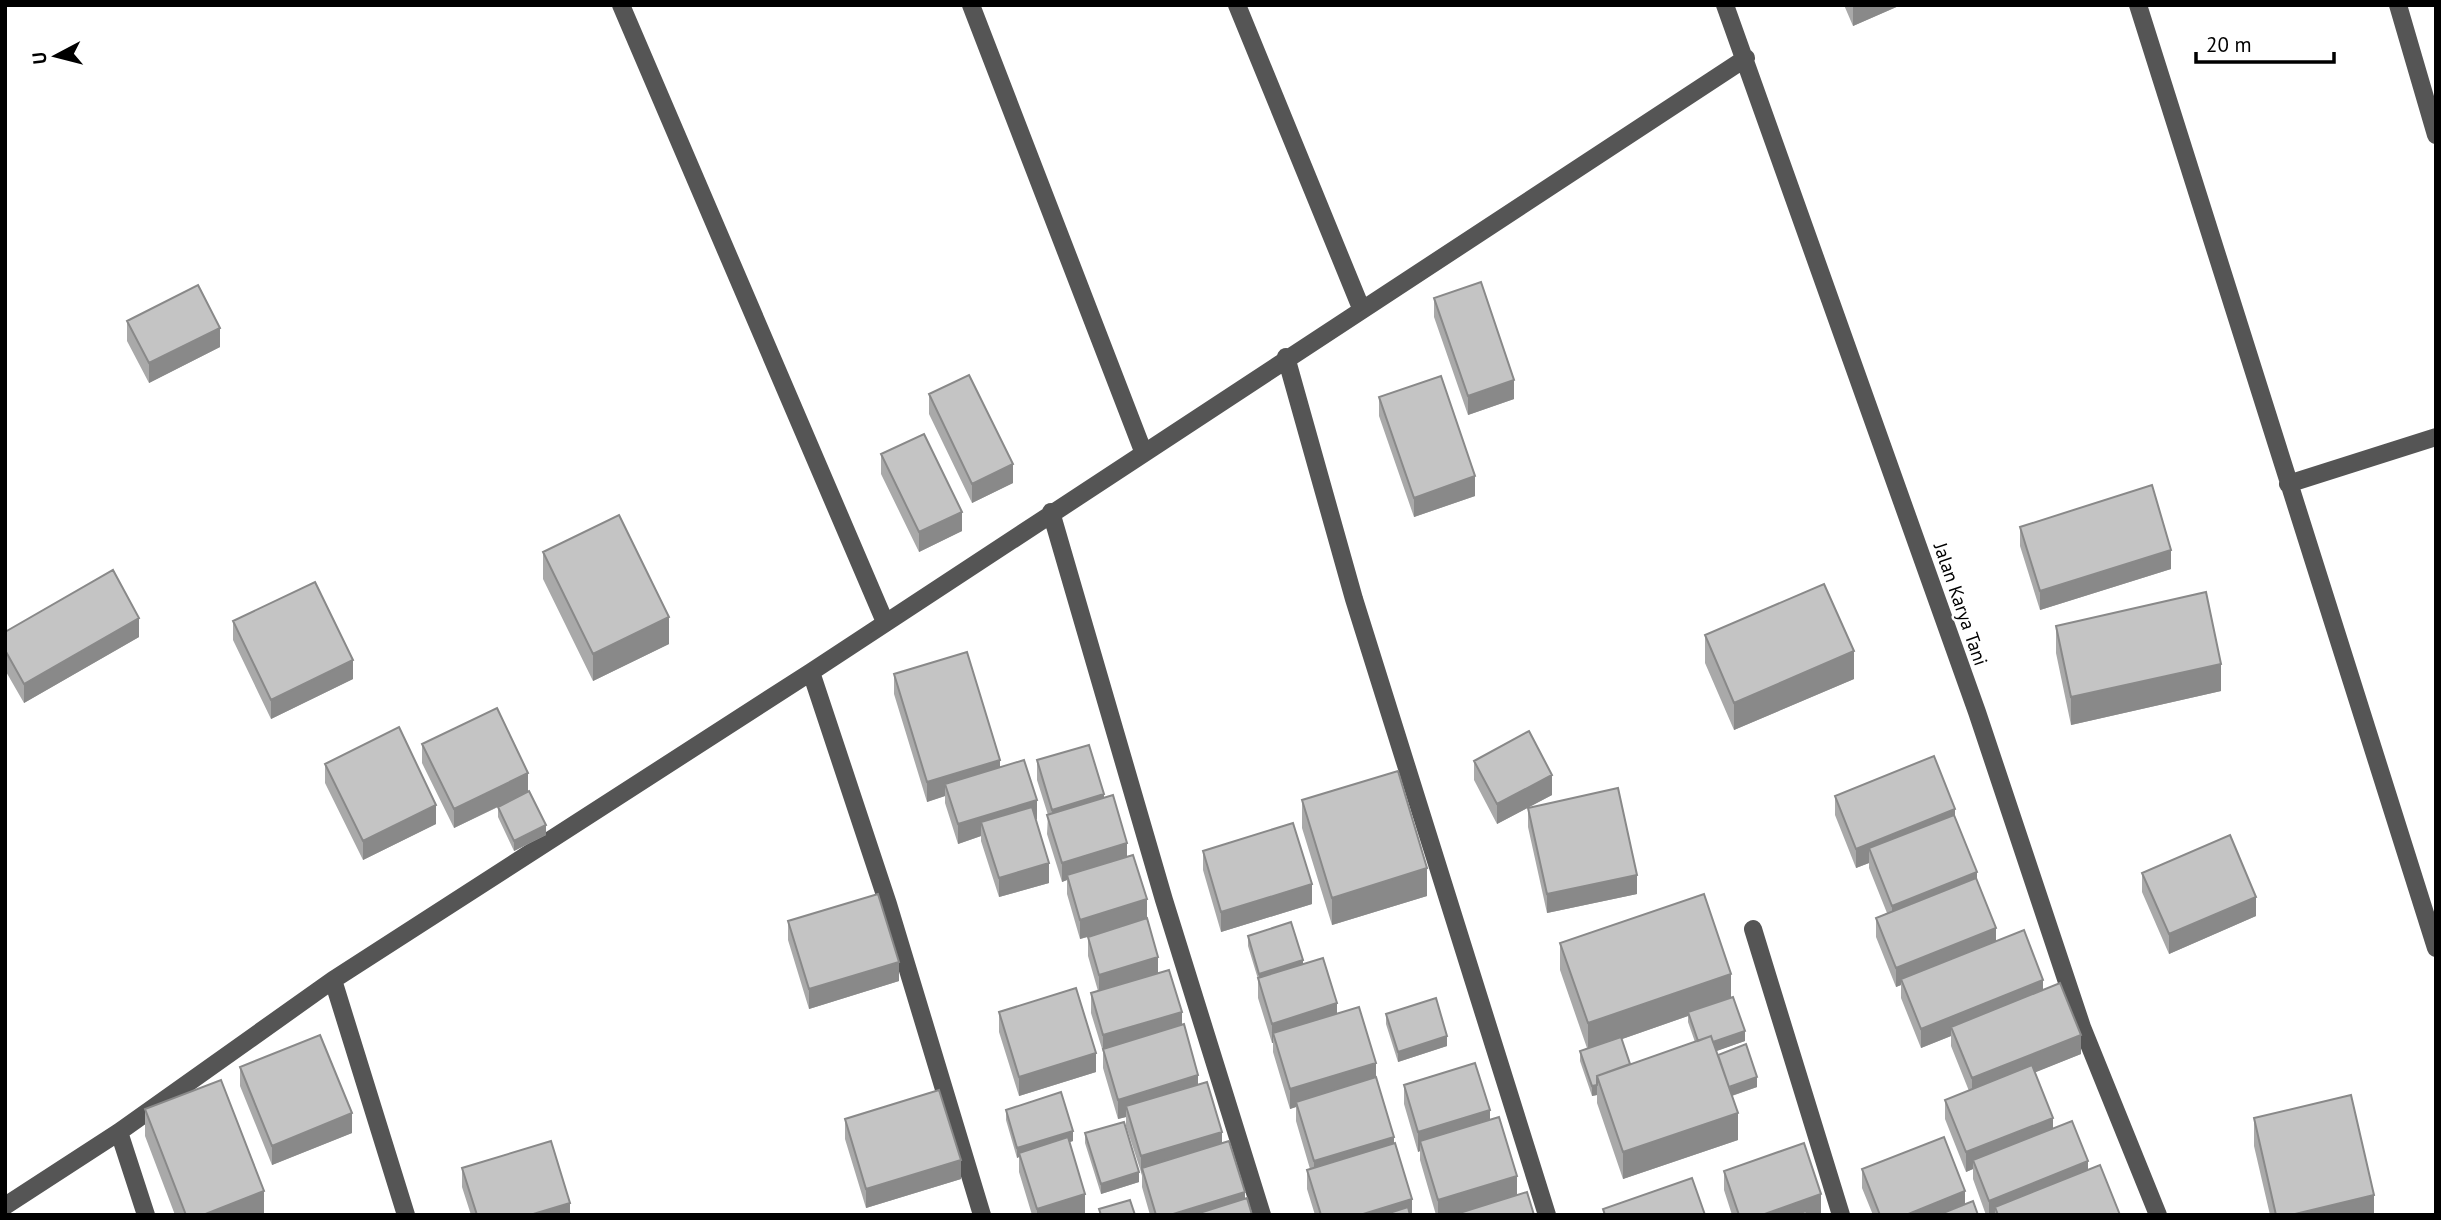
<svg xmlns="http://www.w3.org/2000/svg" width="2441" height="1220" viewBox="0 0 2441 1220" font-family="'PT Sans',sans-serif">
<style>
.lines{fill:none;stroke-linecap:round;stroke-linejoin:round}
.minor{stroke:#555;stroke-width:18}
.wall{fill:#a9a9a9;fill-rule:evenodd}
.shaded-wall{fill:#898989}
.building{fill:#c4c4c4;stroke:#898989;stroke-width:2}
.labels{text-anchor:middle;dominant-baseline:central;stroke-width:5;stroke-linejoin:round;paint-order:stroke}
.street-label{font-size:19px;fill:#000;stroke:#fff}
</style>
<rect width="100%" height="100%" fill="#fff"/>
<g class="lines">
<path class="minor" d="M 621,5 L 885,622
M 971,5 L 1143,451
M 1237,5 L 1361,308
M 1725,5 L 1977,712 L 2082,1027 L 2158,1215
M 2138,5 L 2436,948
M 2398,5 L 2436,135
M 1286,357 L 1354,599 L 1547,1215
M 2288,484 L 2436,437
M 1051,512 L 1164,900 L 1262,1215
M 811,672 L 888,904 L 982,1215
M 1753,929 L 1841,1215
M 333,980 L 406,1215
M 119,1132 L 146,1215
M 5,1206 L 119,1132 L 333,980 L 811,672 L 1746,58"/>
</g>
<path class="wall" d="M 1844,5 L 1901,5 L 1853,26 Z
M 1434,298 L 1514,399 L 1468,415 L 1434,317 Z
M 127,321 L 220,347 L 149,383 L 127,341 Z
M 929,394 L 1013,483 L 972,503 L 929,414 Z
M 1379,397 L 1475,496 L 1414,517 L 1379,416 Z
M 881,454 L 962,531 L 919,552 L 881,474 Z
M 2020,527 L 2171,569 L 2040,610 L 2020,546 Z
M 543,552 L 669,644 L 593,681 L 543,579 Z
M 233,621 L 353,679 L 271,719 L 233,640 Z
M 2056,626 L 2221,691 L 2071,725 L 2056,653 Z
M 5,632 L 139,637 L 24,703 L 5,670 Z
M 1705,635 L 1854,679 L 1734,730 L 1705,663 Z
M 894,674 L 1000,768 L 1037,819 L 1036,820 L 1049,883 L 999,897 L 981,841 L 981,836 L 958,844 L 945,803 L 945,796 L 927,802 L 894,694 Z
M 422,744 L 528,792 L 546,835 L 514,851 L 498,817 L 498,807 L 454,828 L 422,763 Z
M 1037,760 L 1104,798 L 1127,857 L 1147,918 L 1158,973 L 1182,1025 L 1198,1084 L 1252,1215 L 1150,1215 L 1142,1187 L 1142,1175 L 1126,1126 L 1126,1117 L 1118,1119 L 1103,1068 L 1103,1052 L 1091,1013 L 1091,993 L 1098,991 L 1088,956 L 1088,937 L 1080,939 L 1067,894 L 1067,880 L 1062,882 L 1047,834 L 1048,815 L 1037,780 Z
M 1474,761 L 1552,795 L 1497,824 L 1474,780 Z
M 325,764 L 436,824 L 363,860 L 325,783 Z
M 1835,796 L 1955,817 L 1977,880 L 1996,941 L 2043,990 L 2081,1054 L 2035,1072 L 2053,1128 L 2088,1169 L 2120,1215 L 1986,1215 L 1973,1179 L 1973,1169 L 1966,1172 L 1945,1119 L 1945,1100 L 1969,1091 L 1951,1046 L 1951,1036 L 1921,1048 L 1901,998 L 1901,985 L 1896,987 L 1876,937 L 1876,918 L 1887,913 L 1869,868 L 1869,863 L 1856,868 L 1835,815 Z
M 1302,800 L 1427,896 L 1332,925 L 1302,828 Z
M 1528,808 L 1637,894 L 1547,913 L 1528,827 Z
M 1203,851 L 1312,904 L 1221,932 L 1203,870 Z
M 2142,873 L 2256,916 L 2169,954 L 2142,892 Z
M 788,921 L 899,981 L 809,1009 L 788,940 Z
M 1248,936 L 1303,964 L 1337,1013 L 1376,1079 L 1412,1215 L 1315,1215 L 1307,1189 L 1307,1170 L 1310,1169 L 1296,1121 L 1296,1107 L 1290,1109 L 1273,1052 L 1273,1043 L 1272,1043 L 1258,998 L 1258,979 L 1248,946 Z
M 1560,943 L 1731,998 L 1745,1041 L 1716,1051 L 1718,1055 L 1757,1087 L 1732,1096 L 1738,1140 L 1623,1179 L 1597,1103 L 1597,1095 L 1592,1096 L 1580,1061 L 1580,1051 L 1587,1048 L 1560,970 ZM 1688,1016 L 1688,1022 L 1695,1042 L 1630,1064 L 1622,1039 Z
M 999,1012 L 1096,1072 L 1019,1096 L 999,1032 Z
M 1386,1014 L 1447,1046 L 1398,1062 L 1386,1024 Z
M 240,1067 L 352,1133 L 272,1165 L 240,1086 Z
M 1404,1085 L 1490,1120 L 1517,1195 L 1534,1215 L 1436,1215 L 1420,1160 L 1420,1151 L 1418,1152 L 1404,1104 Z
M 145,1109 L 264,1215 L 175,1215 L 145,1136 Z
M 1006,1110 L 1073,1141 L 1070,1142 L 1085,1213 L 1081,1215 L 1032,1215 L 1019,1172 L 1019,1157 L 1017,1158 L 1006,1120 Z
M 2254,1118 L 2374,1215 L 2270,1215 L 2254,1146 Z
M 845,1119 L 961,1179 L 866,1208 L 845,1139 Z
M 1085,1133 L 1139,1182 L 1101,1194 L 1085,1143 Z
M 462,1168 L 570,1215 L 471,1215 L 462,1187 Z
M 1862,1169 L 1965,1204 L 1978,1215 L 1873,1215 L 1862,1188 Z
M 1724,1171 L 1821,1214 L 1817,1215 L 1732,1215 L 1724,1190 Z"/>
<path class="shaded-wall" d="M 1853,5 L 1901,5 L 1853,26 Z
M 220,328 L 220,347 L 149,383 L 149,363 Z
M 1514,380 L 1514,399 L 1468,415 L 1468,396 Z
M 1013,464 L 1013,483 L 972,503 L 972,484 Z
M 1475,476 L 1475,496 L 1414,517 L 1414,498 Z
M 962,512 L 962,531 L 919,552 L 919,532 Z
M 2171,550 L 2171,569 L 2040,610 L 2040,591 Z
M 669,617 L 669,644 L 593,681 L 593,654 Z
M 139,618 L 139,637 L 24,703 L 24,684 Z
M 1854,651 L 1854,679 L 1734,730 L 1734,703 Z
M 353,660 L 353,679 L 271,719 L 271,700 Z
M 2221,664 L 2221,691 L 2071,725 L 2071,697 Z
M 1000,760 L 1000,780 L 945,784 L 945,796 L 927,802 L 927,782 Z
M 528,773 L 528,792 L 454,828 L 454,809 Z
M 1552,775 L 1552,795 L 1497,824 L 1497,804 Z
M 1104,794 L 1104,813 L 1052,829 L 1052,810 Z
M 1037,800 L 1037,819 L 985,835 L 981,822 L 981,836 L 958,844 L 958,824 Z
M 436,805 L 436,824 L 363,860 L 363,841 Z
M 1955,809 L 1955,829 L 1869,848 L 1869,863 L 1856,868 L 1856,849 Z
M 546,825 L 546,835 L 514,851 L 514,841 Z
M 1127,843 L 1127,862 L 1067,875 L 1067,880 L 1062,882 L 1062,863 Z
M 1049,863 L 1049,883 L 999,897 L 999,878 Z
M 1427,868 L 1427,896 L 1332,925 L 1332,898 Z
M 1977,872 L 1977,891 L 1892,925 L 1892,906 Z
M 1637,875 L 1637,894 L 1547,913 L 1547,894 Z
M 1312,884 L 1312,904 L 1221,932 L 1221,912 Z
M 2256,897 L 2256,916 L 2169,954 L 2169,934 Z
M 1147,899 L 1147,918 L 1080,939 L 1080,920 Z
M 1996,928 L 1996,947 L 1901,979 L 1901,985 L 1896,987 L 1896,968 Z
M 1158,957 L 1158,977 L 1099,995 L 1099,975 Z
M 1303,960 L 1303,970 L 1259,983 L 1259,974 Z
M 899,962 L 899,981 L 809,1009 L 809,989 Z
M 1731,974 L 1731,1001 L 1688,1012 L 1688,1016 L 1588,1051 L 1588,1023 Z
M 2043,980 L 2043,999 L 1951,1027 L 1951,1036 L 1921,1048 L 1921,1029 Z
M 1337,1003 L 1337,1023 L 1273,1033 L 1273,1043 L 1272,1043 L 1272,1024 Z
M 1182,1012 L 1182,1031 L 1103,1051 L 1103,1035 Z
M 1745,1031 L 1745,1041 L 1700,1057 L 1700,1047 Z
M 2081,1035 L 2081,1054 L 1972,1098 L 1972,1078 Z
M 1447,1036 L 1447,1046 L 1398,1062 L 1398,1052 Z
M 1096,1053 L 1096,1072 L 1019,1096 L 1019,1077 Z
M 1376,1063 L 1376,1082 L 1296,1102 L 1296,1107 L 1290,1109 L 1290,1089 Z
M 1198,1075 L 1198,1094 L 1126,1106 L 1126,1117 L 1118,1119 L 1118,1100 Z
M 1757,1077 L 1757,1087 L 1728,1097 L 1728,1088 Z
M 1597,1085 L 1597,1095 L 1592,1096 L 1592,1086 Z
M 1490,1110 L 1490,1130 L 1420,1141 L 1420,1151 L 1418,1152 L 1418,1132 Z
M 352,1113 L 352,1133 L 272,1165 L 272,1146 Z
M 1738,1113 L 1738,1140 L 1623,1179 L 1623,1152 Z
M 2053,1118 L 2053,1137 L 1973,1160 L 1973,1169 L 1966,1172 L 1966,1152 Z
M 1073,1131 L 1073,1141 L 1020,1157 L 1019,1153 L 1019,1157 L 1017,1158 L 1017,1148 Z
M 1222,1132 L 1222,1151 L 1142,1168 L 1141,1176 L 1141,1156 Z
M 1394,1137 L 1394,1156 L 1314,1181 L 1314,1161 Z
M 961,1160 L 961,1179 L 866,1208 L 866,1189 Z
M 2088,1161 L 2088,1181 L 1995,1207 L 1995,1215 L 1989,1215 L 1989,1201 Z
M 1139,1172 L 1139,1182 L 1101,1194 L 1101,1184 Z
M 1517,1176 L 1517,1195 L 1454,1215 L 1438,1215 L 1438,1200 Z
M 264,1191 L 264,1215 L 203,1215 Z
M 1965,1191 L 1965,1211 L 1954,1215 L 1906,1215 Z
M 1245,1192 L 1245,1211 L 1232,1215 L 1170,1215 Z
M 1085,1194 L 1085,1213 L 1081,1215 L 1037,1215 L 1037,1209 Z
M 1821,1194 L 1821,1214 L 1817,1215 L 1762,1215 Z
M 2374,1195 L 2374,1215 L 2291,1215 Z
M 1412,1199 L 1412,1215 L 1360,1215 Z
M 570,1203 L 570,1215 L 530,1215 Z"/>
<path class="building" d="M 1481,282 L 1514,380 L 1468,396 L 1434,298 Z
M 198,285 L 220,328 L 149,363 L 127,321 Z
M 969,375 L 1013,464 L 972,484 L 929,394 Z
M 1441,376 L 1475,476 L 1414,498 L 1379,397 Z
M 924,434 L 962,512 L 919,532 L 881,454 Z
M 2152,485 L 2171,550 L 2040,591 L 2020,527 Z
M 619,515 L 669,617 L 593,654 L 543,552 Z
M 113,570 L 139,618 L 24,684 L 5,650 L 5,632 Z
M 315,582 L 353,660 L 271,700 L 233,621 Z
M 1824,584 L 1854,651 L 1734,703 L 1705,635 Z
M 2206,592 L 2221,664 L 2071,697 L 2056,626 Z
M 967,652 L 1000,760 L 927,782 L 894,674 Z
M 497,708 L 528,773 L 454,809 L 422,744 Z
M 399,727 L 436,805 L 363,841 L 325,764 Z
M 1529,731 L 1552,775 L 1497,804 L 1474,761 Z
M 1089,745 L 1104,794 L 1052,810 L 1037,760 Z
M 1934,756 L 1955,809 L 1856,849 L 1835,796 Z
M 1024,760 L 1037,800 L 958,824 L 945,784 Z
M 1398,771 L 1427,868 L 1332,898 L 1302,800 Z
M 1618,788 L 1637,875 L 1547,894 L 1528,808 Z
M 529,791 L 546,825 L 514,841 L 498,807 Z
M 1113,795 L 1127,843 L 1062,863 L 1047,815 Z
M 1032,807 L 1049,863 L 999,878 L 981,822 Z
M 1954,815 L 1977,872 L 1892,906 L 1869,848 Z
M 1293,823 L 1312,884 L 1221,912 L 1203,851 Z
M 2230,835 L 2256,897 L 2169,934 L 2142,873 Z
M 1133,855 L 1147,899 L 1080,920 L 1067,875 Z
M 1976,878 L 1996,928 L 1896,968 L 1876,918 Z
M 878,894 L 899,962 L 809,989 L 788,921 Z
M 1704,894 L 1731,974 L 1588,1023 L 1560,943 Z
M 1147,918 L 1158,957 L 1099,975 L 1088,937 Z
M 1291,922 L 1303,960 L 1259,974 L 1248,936 Z
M 2024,930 L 2043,980 L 1921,1029 L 1901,979 Z
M 1323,958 L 1337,1003 L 1272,1024 L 1258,978 Z
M 1169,970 L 1182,1012 L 1103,1035 L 1091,993 Z
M 2060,983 L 2081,1035 L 1972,1078 L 1951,1027 Z
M 1076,988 L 1096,1053 L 1019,1077 L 999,1012 Z
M 1733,997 L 1745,1031 L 1713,1042 L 1711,1036 L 1698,1041 L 1688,1012 Z
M 1436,998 L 1447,1036 L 1398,1052 L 1386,1014 Z
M 1359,1007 L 1376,1063 L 1290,1089 L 1273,1033 Z
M 1184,1024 L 1198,1075 L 1118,1100 L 1103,1049 Z
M 320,1035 L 352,1113 L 272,1146 L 240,1067 Z
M 1711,1036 L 1738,1113 L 1623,1152 L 1597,1076 Z
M 1621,1037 L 1630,1064 L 1597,1076 L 1597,1085 L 1592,1086 L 1580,1051 Z
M 1746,1044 L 1757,1077 L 1729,1087 L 1718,1055 Z
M 1475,1063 L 1490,1110 L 1418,1132 L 1404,1085 Z
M 2032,1065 L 2053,1118 L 1966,1152 L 1945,1100 Z
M 1376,1077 L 1394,1137 L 1314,1161 L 1296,1102 Z
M 221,1080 L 264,1191 L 203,1215 L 186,1215 L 145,1109 Z
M 1207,1082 L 1222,1132 L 1141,1156 L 1126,1106 Z
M 939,1090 L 961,1160 L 866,1189 L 845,1119 Z
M 1061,1092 L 1073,1131 L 1017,1148 L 1006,1110 Z
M 2351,1095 L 2374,1195 L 2291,1215 L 2276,1215 L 2254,1118 Z
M 1499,1117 L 1517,1176 L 1438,1200 L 1420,1141 Z
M 2072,1121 L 2088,1161 L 1989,1201 L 1973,1160 Z
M 1124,1122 L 1139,1172 L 1101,1184 L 1085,1133 Z
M 1068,1137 L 1085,1194 L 1037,1209 L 1019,1153 Z
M 1944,1137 L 1965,1191 L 1906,1215 L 1880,1215 L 1862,1169 Z
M 551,1141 L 570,1203 L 530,1215 L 477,1215 L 462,1168 Z
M 1229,1141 L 1245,1192 L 1170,1215 L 1156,1215 L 1142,1168 Z
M 1395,1143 L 1412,1199 L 1360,1215 L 1321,1215 L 1307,1170 Z
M 1804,1143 L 1821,1194 L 1762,1215 L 1739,1215 L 1724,1171 Z
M 2100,1165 L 2120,1215 L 1998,1215 L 1995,1207 Z
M 1692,1178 L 1705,1215 L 1605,1215 L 1603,1209 Z
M 1527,1192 L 1534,1215 L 1453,1215 Z
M 1247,1198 L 1252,1215 L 1193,1215 Z
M 1130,1200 L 1135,1215 L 1101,1215 L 1099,1209 Z
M 1973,1201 L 1978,1215 L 1938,1215 Z
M 1408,1207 L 1410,1215 L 1383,1215 Z
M 1806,1211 L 1808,1215 L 1794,1215 Z"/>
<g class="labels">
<g class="street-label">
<text transform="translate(1961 604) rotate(71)">Jalan Karya Tani</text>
</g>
</g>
<rect width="2441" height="1220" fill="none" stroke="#000000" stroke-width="14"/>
<g transform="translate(56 56) rotate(263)" stroke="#ffffff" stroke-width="5" paint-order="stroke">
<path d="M0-5L12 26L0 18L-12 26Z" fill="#000000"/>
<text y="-10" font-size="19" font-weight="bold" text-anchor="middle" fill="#000000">U</text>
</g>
<path d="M2196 52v10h138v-10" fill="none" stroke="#000000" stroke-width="3.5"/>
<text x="2206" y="52" font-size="21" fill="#000000" stroke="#ffffff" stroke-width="5" paint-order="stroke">20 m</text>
</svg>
